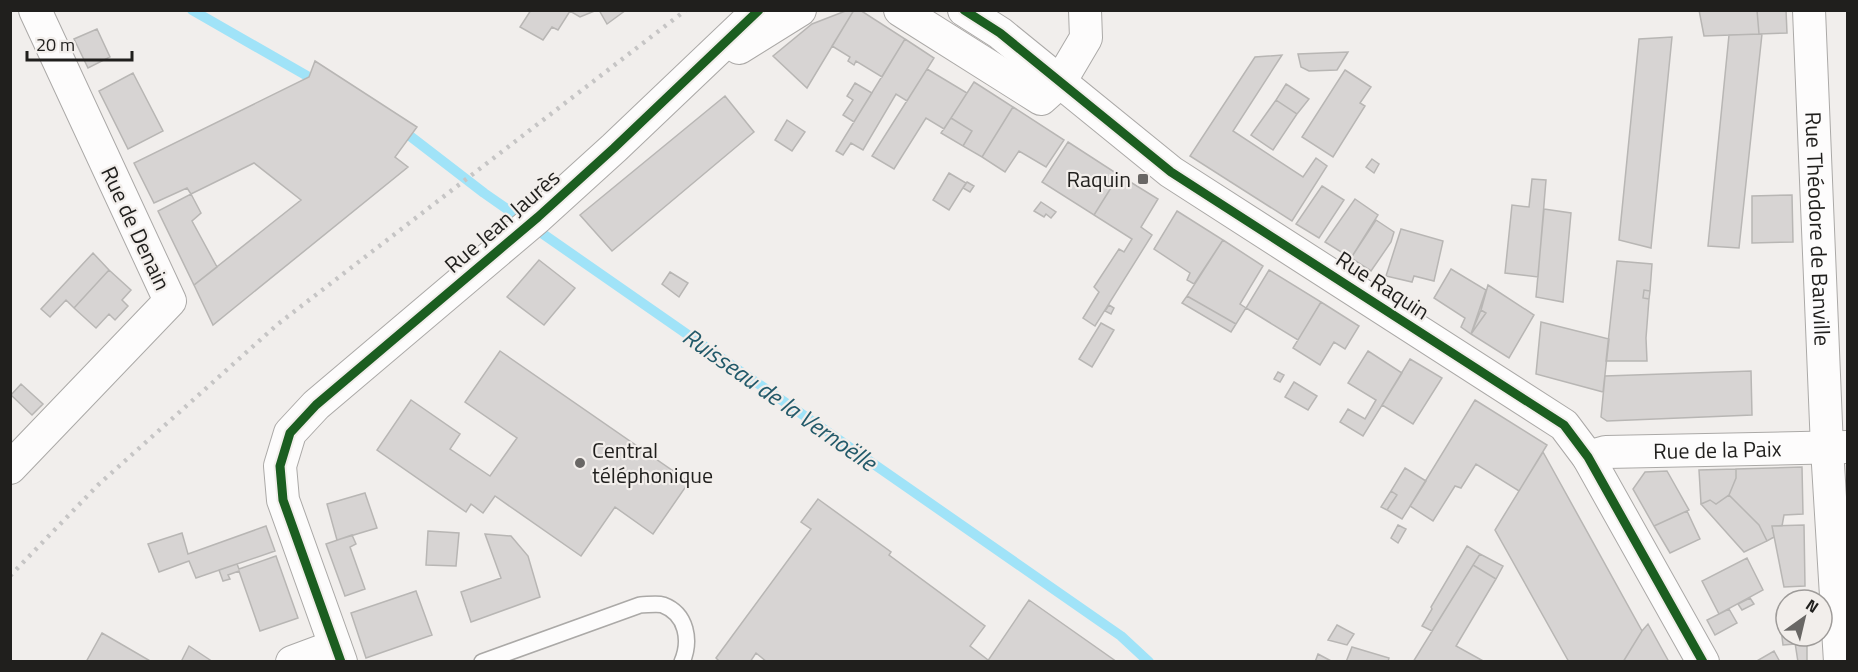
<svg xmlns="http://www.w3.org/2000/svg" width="1858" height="672" viewBox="0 0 1858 672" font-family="'Titillium Web',sans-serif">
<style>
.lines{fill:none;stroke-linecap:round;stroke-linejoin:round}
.stream{stroke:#a0e3f8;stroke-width:10}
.building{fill:#d7d4d3;stroke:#b8b6b4;stroke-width:1.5}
.service-casing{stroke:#aba9a7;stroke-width:18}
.minor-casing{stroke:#aba9a7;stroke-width:34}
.service{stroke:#fdfcfc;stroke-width:15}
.minor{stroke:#fdfcfc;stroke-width:32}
.rail{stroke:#c6c5c5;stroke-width:4.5;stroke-dasharray:3 6;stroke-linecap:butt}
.cycleway-casing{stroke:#f2eeeb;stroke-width:13}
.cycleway{stroke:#1b5e20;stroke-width:9}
.poi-dot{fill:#696765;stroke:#f2eeeb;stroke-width:2}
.labels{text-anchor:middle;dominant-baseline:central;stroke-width:4.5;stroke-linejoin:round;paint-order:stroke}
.poi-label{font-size:22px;fill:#201f1d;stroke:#f2eeeb;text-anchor:end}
.street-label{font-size:22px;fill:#201f1d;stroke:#f2eeeb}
.water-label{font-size:24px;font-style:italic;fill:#225969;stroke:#f2eeeb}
</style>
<rect width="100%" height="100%" fill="#f1eeec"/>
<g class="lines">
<path class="stream" d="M 192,10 L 309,77
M 410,136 L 484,193 L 1121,636 L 1149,662"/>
</g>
<path class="building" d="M 531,10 L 597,10 L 580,17 L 570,11 L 558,30 L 552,27 L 543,40 L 520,27 Z
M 599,10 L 626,10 L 607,24 Z
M 848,10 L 854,10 L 807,88 L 773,56 L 812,24 Z
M 854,10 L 860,10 L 905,39 L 882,77 L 856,61 L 854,65 L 848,61 L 850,57 L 832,46 Z
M 1699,10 L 1757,10 L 1759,34 L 1704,36 Z
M 1757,10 L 1786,10 L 1787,33 L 1759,34 Z
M 97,29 L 110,57 L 88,68 L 74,39 Z
M 1762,34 L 1739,248 L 1708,246 L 1729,35 Z
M 1672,37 L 1651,248 L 1619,240 L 1639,39 Z
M 905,39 L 934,58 L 907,101 L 896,94 L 863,150 L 851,143 L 843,155 L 836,151 Z
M 1348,52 L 1337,70 L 1309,71 L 1301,67 L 1298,54 Z
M 1282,55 L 1233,131 L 1303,177 L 1316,158 L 1327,166 L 1292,221 L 1190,156 L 1255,57 Z
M 315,61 L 417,127 L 395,157 L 408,167 L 213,325 L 194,285 L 301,200 L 254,163 L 191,194 L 187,188 L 154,203 L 134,163 L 309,77 Z
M 927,69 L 967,93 L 944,129 L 926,118 L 894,169 L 872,156 Z
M 1345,70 L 1371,87 L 1360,103 L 1365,106 L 1333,157 L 1302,137 Z
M 133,73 L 163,131 L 128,149 L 99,91 Z
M 974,82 L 1013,107 L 982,157 L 963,146 L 972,131 L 951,118 Z
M 855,83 L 872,93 L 854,122 L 843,115 L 853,100 L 847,96 Z
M 1286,84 L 1309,99 L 1297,114 L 1276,100 Z
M 725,96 L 754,132 L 612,251 L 580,215 Z
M 1276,100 L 1297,114 L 1273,150 L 1251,135 Z
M 1013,107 L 1064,140 L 1046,167 L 1019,151 L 1005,172 L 982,157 Z
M 951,118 L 972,131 L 963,146 L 941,133 Z
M 787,120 L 805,132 L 792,151 L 775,140 Z
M 1068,142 L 1119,175 L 1094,215 L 1042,182 Z
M 1372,159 L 1379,164 L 1374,173 L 1366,167 Z
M 949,173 L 966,183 L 949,210 L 933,200 Z
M 1119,175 L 1158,199 L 1141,227 L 1152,235 L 1095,326 L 1083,318 L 1099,292 L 1094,287 L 1119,249 L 1124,252 L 1132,239 L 1094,215 Z
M 1532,179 L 1546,180 L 1538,277 L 1505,273 L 1512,205 L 1529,207 Z
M 967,182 L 974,186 L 970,192 L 963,188 Z
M 1322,186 L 1344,200 L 1319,238 L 1296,224 Z
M 191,194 L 201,213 L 192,221 L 217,267 L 194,285 L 158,211 Z
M 1792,195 L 1793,242 L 1752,243 L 1752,196 Z
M 1355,199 L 1378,215 L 1351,258 L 1325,242 Z
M 1041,202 L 1056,212 L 1051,218 L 1046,214 L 1044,217 L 1034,211 Z
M 1544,209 L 1571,213 L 1563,302 L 1536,297 Z
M 1177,211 L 1223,240 L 1194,284 L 1187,280 L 1190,273 L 1154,249 Z
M 1376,220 L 1394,232 L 1391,242 L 1371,271 L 1351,258 Z
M 1401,229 L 1443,241 L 1434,281 L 1414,276 L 1412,282 L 1386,276 Z
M 1223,240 L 1263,266 L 1240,304 L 1246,308 L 1236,324 L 1187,296 Z
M 93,253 L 109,270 L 74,308 L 66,300 L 50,317 L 41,309 Z
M 539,260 L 575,288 L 544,325 L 507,297 Z
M 1617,261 L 1652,264 L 1650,291 L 1644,290 L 1643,298 L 1649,299 L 1646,338 L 1647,361 L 1606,361 Z
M 1451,269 L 1486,290 L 1471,334 L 1461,327 L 1465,318 L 1434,298 Z
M 109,270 L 131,290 L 122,300 L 128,306 L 115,320 L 109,314 L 96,328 L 74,308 Z
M 1269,270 L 1321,302 L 1298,340 L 1246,308 Z
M 670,272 L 688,283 L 679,297 L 662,284 Z
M 1488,285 L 1534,315 L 1509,358 L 1471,334 L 1486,313 L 1481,310 Z
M 1644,290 L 1650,291 L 1649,299 L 1643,298 Z
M 1187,296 L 1236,324 L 1231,332 L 1182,303 Z
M 1321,302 L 1359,326 L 1345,349 L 1334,342 L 1320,365 L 1293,348 Z
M 1109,305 L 1114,308 L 1111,314 L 1105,311 Z
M 1481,310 L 1486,313 L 1471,334 Z
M 1541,322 L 1609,339 L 1603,392 L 1536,374 Z
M 1101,323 L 1114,330 L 1092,367 L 1079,359 Z
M 500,351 L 689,482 L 653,534 L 615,507 L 581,556 L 495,496 L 483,513 L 471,504 L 466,512 L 377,450 L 411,400 L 460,434 L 450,449 L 490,476 L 517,438 L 465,402 Z
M 1368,351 L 1402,373 L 1363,436 L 1340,422 L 1348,409 L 1365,419 L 1376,400 L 1348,383 Z
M 1410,359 L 1442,378 L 1413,424 L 1382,405 Z
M 1751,371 L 1752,415 L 1607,421 L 1601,417 L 1605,376 Z
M 1278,372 L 1284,375 L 1280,382 L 1274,379 Z
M 1294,382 L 1317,396 L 1308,410 L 1285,397 Z
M 21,384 L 43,404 L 32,415 L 11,395 Z
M 1475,400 L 1547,445 L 1519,491 L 1476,464 L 1461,488 L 1455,486 L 1433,521 L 1410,506 Z
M 1543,452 L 1642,631 L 1623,662 L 1569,662 L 1495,530 Z
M 1802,467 L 1803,514 L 1784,515 L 1782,526 L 1772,526 L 1774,537 L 1767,541 L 1759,525 L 1729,495 L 1736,478 L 1736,469 Z
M 1405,468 L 1426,481 L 1402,519 L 1387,510 L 1397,495 L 1391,491 Z
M 1736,469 L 1736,478 L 1729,495 L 1716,504 L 1710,500 L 1701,504 L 1699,470 Z
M 1667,471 L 1689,510 L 1654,526 L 1633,489 L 1645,472 Z
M 1391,491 L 1397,495 L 1387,510 L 1381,507 Z
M 365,493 L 377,528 L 337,540 L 327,504 Z
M 1729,495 L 1759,525 L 1767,541 L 1744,552 L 1701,504 L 1710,500 L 1716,504 Z
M 818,499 L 891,552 L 889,555 L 985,626 L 970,646 L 988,660 L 987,662 L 767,662 L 756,653 L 750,662 L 720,662 L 716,658 L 811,529 L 801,522 Z
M 1687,511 L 1700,539 L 1670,553 L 1654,526 Z
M 1398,525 L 1406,529 L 1398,543 L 1391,538 Z
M 1804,525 L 1805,586 L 1784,587 L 1772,526 Z
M 266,526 L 275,551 L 196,578 L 189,561 L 159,572 L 148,544 L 182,533 L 188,554 Z
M 428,531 L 459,533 L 456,566 L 426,565 Z
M 485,534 L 511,536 L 528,556 L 540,597 L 471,622 L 461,592 L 501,578 Z
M 352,535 L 356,544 L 350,547 L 365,589 L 345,596 L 326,544 Z
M 1467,546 L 1480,554 L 1432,631 L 1422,626 L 1432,609 L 1431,607 Z
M 1480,554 L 1503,566 L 1496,579 L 1473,565 Z
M 276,556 L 298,618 L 260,631 L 239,571 L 228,575 L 230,579 L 223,581 L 219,570 L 237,564 L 239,569 Z
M 1747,558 L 1763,590 L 1719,614 L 1702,581 Z
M 1473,565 L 1496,579 L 1456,646 L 1485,662 L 1413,662 Z
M 416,591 L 432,635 L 366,658 L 351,613 Z
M 1750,598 L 1754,604 L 1742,610 L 1738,604 Z
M 1029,600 L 1117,662 L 987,662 Z
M 1729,609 L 1737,623 L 1715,635 L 1707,620 Z
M 1648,624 L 1669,662 L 1623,662 L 1642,631 Z
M 1337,625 L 1354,634 L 1347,645 L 1328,640 Z
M 1781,629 L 1786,629 L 1786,636 L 1794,636 L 1795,644 L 1783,645 Z
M 102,633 L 152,662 L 86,662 Z
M 1794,636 L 1807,636 L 1807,662 L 1798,662 Z
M 189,646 L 213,662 L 181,662 Z
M 1352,647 L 1389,658 L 1388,662 L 1346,662 Z
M 1774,651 L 1780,662 L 1755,662 Z
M 1318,654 L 1333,662 L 1315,662 Z"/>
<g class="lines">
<defs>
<path id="service" d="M 482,662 L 640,605 C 647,605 657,603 663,605 C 687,614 691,641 682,662"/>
<g id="minor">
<path d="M 900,10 L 1041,99 L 1060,82 L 1086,38 L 1085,10"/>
<path d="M 964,10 L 1000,33 L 1171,172 L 1564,425 L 1588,457 L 1703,662"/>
<path id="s1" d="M 1809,10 L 1827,448 L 1840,662"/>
<path d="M 739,48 L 800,10"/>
<path id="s2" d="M 1588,457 L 1606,452 L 1847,447"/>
<path d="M 10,468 L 170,301 L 35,10"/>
<path d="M 292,662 L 335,646"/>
<path d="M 341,662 L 283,500 L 280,466 L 290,433 L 316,405 L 538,217 L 614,148 L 759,10"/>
</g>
</defs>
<use href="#service" class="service-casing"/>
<use href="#minor" class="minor-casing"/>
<use href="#service" class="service"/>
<use href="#minor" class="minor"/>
<path class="rail" d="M 10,576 L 98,485 L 278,324 L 686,10"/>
<defs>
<path id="cycleway" d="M 964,10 L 1000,33 L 1171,172 L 1564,425 L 1588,457 L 1703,662
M 341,662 L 283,500 L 280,466 L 290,433 L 316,405 L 538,217 L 614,148 L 759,10"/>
</defs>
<use href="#cycleway" class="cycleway-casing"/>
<use href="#cycleway" class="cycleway"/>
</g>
<g class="poi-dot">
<rect x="1137" y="173" width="12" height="12" rx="3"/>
<circle cx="580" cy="463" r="6"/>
</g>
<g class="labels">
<g class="poi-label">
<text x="1131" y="179">Raquin</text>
<text x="592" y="450" text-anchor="start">Central<tspan x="592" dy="25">téléphonique</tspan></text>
</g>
<g class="street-label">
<text transform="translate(502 221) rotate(-41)">Rue Jean Jaurès</text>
<text transform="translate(136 228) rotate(65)">Rue de Denain</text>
<text stroke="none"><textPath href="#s1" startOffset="219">Rue Théodore de Banville</textPath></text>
<text transform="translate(1383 285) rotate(33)">Rue Raquin</text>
<text stroke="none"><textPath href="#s2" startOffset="130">Rue de la Paix</textPath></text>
</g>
<g class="water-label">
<text transform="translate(780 399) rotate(35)">Ruisseau de la Vernoëlle</text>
</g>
</g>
<rect width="1858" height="672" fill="none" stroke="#201f1d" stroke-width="24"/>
<g transform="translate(1804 618) rotate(34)"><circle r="28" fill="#f2eeeb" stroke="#9e9b99" stroke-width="1.5"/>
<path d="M0-4.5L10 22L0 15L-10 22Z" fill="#696765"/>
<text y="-9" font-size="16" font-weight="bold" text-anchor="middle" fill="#201f1d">N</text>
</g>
<path d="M27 51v9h105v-9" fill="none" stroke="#201f1d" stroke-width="3"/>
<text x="36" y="51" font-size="18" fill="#201f1d" stroke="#f2eeeb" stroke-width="4.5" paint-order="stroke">20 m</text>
</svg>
